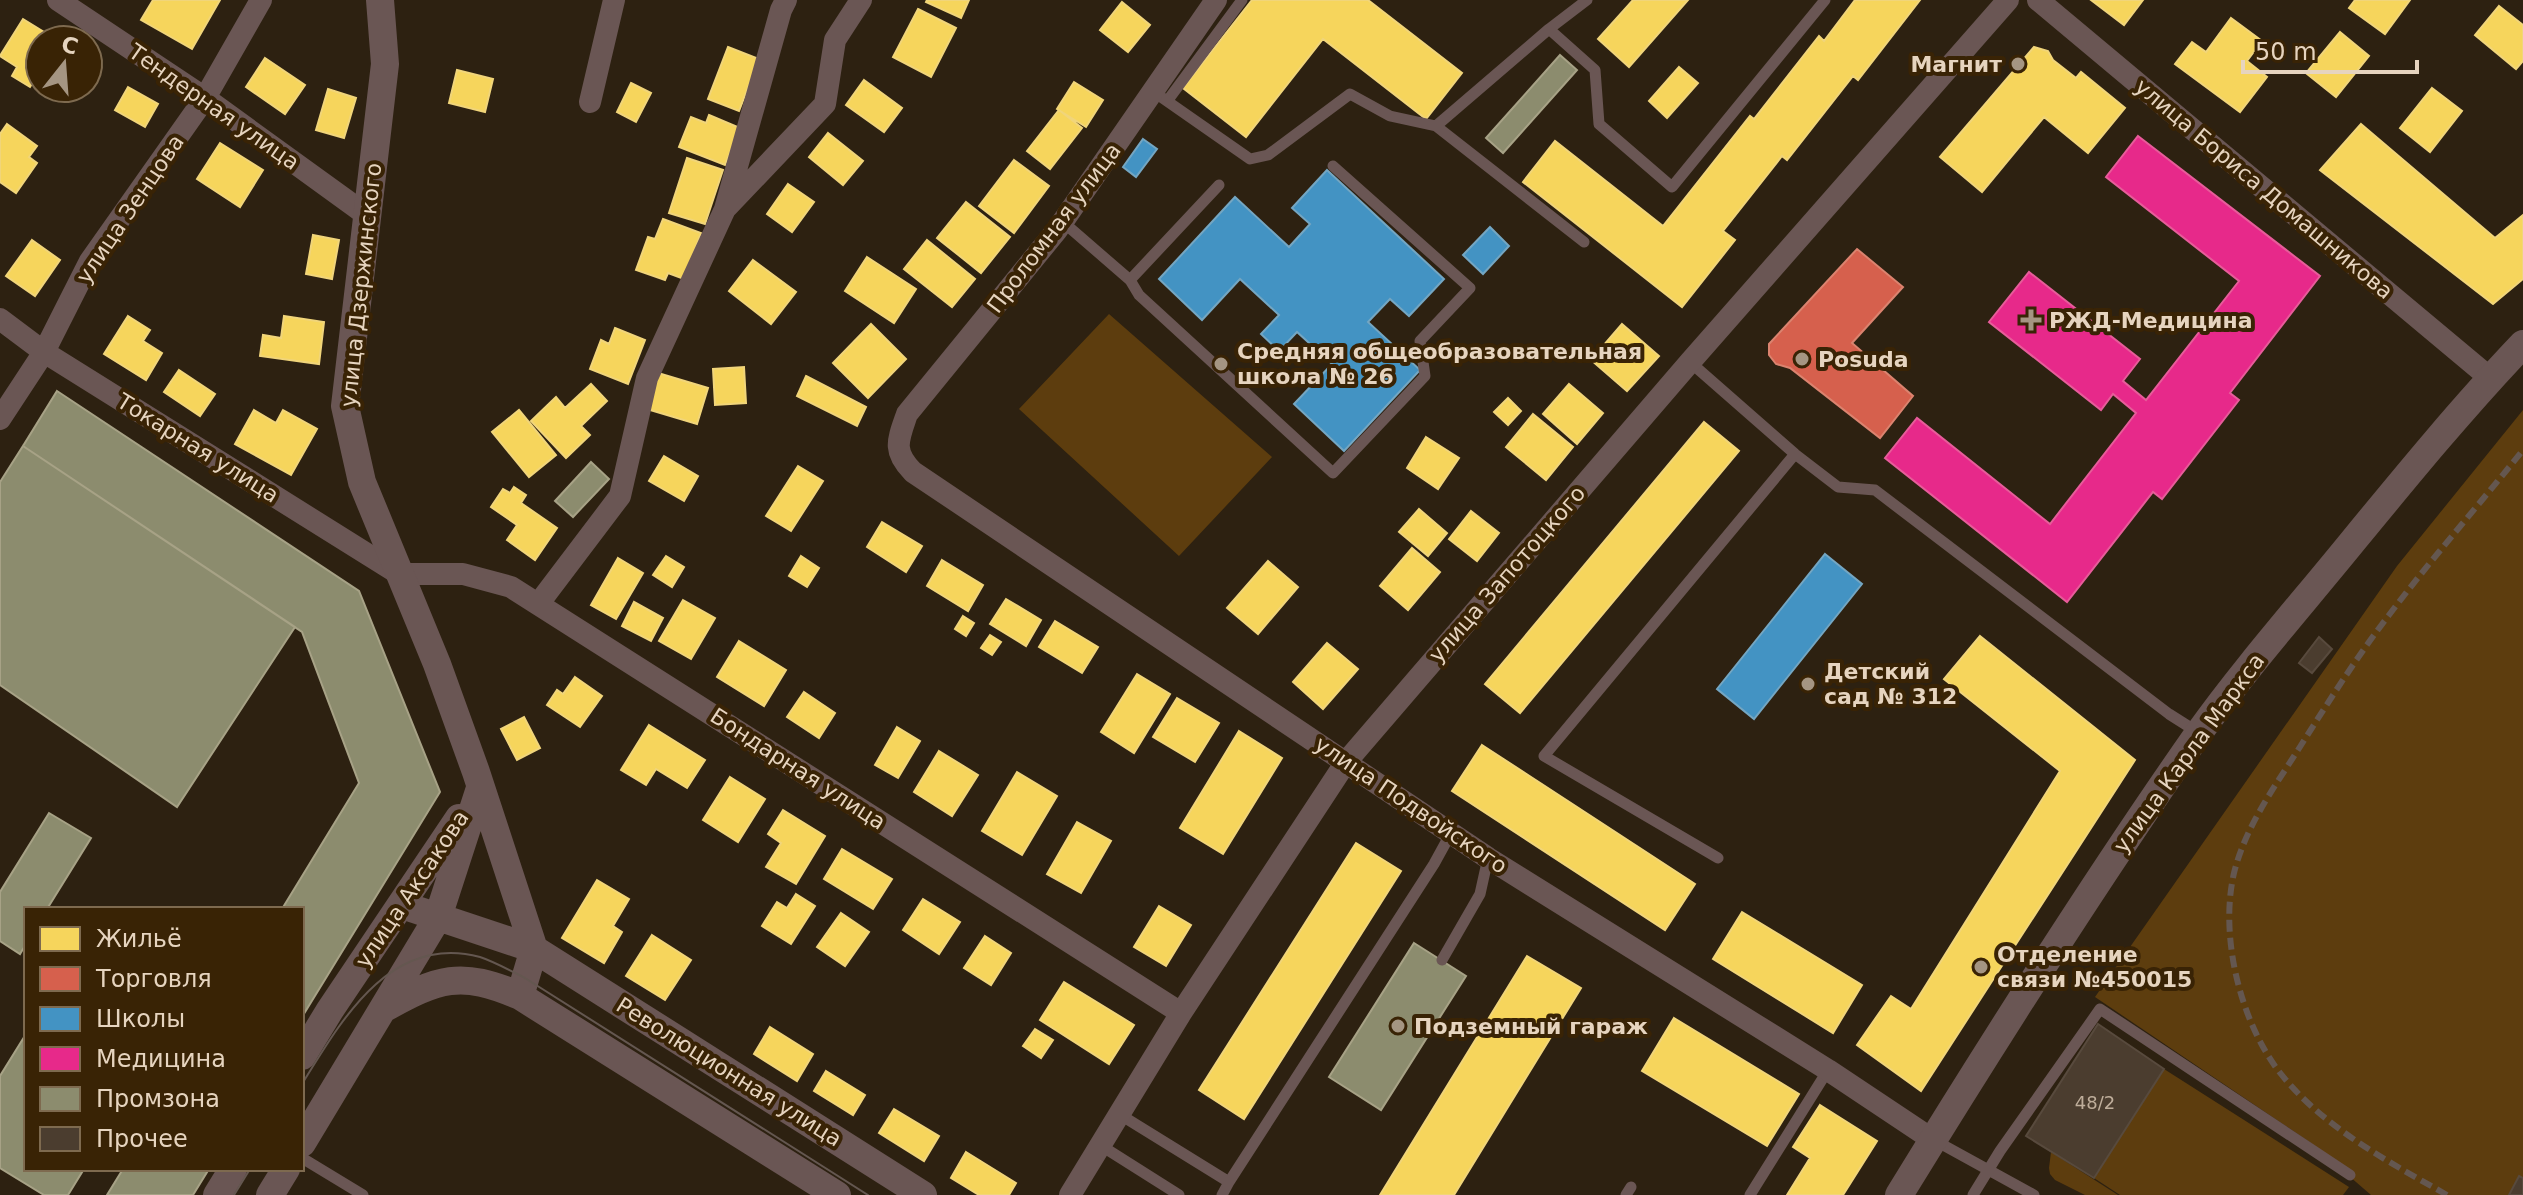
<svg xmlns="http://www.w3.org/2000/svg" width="2523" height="1195" font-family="'DejaVu Sans',sans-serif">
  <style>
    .green { fill: #5d3d0e }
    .homes { fill: #f6d55c; stroke: #f1d57a; stroke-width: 2 }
    .shops { fill: #d6604d; stroke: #db836f; stroke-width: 2 }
    .schools { fill: #4393c3; stroke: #74a6c2; stroke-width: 2 }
    .health { fill: #e7298a; stroke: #e75c9a; stroke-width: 2 }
    .industry { fill: #8c8c6e; stroke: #a7a286; stroke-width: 2 }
    .building { fill: #4b3d2f; stroke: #584a3d; stroke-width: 2 }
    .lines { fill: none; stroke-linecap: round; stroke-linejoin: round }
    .service { stroke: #6a5654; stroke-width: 11 }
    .minor { stroke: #6a5654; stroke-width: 22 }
    .tertiary { stroke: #6a5654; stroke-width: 28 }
    .tram { stroke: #645750; stroke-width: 2 }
    .rail { stroke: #645750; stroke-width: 6; stroke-dasharray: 12 6; stroke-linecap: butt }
    .poi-dot { fill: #a59582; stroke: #392305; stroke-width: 3 }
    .labels { text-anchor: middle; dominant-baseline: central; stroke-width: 8; stroke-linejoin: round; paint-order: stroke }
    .number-label { font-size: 18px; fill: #bfae9b }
    .poi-label { font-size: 22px; font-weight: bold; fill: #e6d4bf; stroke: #392305; text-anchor: start }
    .street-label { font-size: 22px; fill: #e6d4bf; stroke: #392305 }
  </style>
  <rect width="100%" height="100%" fill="#2d2111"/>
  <!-- green -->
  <path class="green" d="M1109,314L1272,457L1179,556L1019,409Z
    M2523,410V1195H2371L2311,1143L2095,997L2397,566Z
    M2164,1069L2349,1187L2343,1195H2120L2094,1178Z
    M2051,1152L2118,1195H2085L2055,1180L2050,1174L2049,1168Z"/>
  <!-- homes -->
  <path class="homes" d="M153,0H220L192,49L141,20Z
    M927,0H969L961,18L926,2Z
    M1252,0H1368L1462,73L1426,119L1323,39L1246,137L1183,88Z
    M1633,0H1688L1629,67L1598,39Z
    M1855,0H1920L1858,80L1853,76L1787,160L1782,156L1723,231L1735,240L1682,307L1523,182L1555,141L1663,226L1750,116L1754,119L1819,36L1824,41Z
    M2091,0H2143L2124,25Z
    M2355,0H2410L2385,34L2349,8Z
    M1122,2L1150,25L1128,52L1100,30Z
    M2499,6L2523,25V61L2516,69L2475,35Z
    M918,9L956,28L931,77L893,57Z
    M2231,18L2262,41L2247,61L2267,77L2240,112L2175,64L2192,42L2206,52Z
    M23,19L57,40H40V71L30,87L12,76L17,67L0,56Z
    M2340,32L2369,56L2336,97L2306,73Z
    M728,47L759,59L739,111L708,99Z
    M2034,47L2048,51L2053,60L2076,78L2081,72L2125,108L2088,153L2044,117L1982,192L1940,157Z
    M265,58L305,85L285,114L246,87Z
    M88,60L100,68L88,87Z
    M1679,67L1698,83L1667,118L1649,101Z
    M457,70L493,79L485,112L449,103Z
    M864,80L902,108L884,132L846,105Z
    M1074,82L1103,100L1086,127L1057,109Z
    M631,83L651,93L636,122L617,112Z
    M128,87L158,104L145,127L115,110Z
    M2432,88L2462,111L2430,152L2400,128Z
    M328,89L356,98L344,138L316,130Z
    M1059,110L1082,128L1050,169L1027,151Z
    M709,115L740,128L725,165L679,147L691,117L706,123Z
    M7,124L37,146L29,157L37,163L16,193L0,182V134Z
    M2361,124L2495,238L2523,215V279L2493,304L2320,170Z
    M828,133L863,161L843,185L809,157Z
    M220,143L263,170L240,207L197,179Z
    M687,158L723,170L705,224L669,213Z
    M1014,160L1049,186L1014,233L979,206Z
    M788,184L814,202L792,232L767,214Z
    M966,202L1010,237L981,273L937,238Z
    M663,219L701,233L684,279L668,273L665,280L636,270L648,237L655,239Z
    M313,235L339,240L332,279L306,274Z
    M32,240L60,260L35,296L6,276Z
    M927,240L975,279L952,307L904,269Z
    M867,257L916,289L894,323L845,291Z
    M753,260L796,292L771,324L729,291Z
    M128,316L150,330L143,341L162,353L146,380L104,354Z
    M284,316L324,322L319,364L260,356L263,335L281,338Z
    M871,324L906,359L868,398L833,363Z
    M1622,324L1659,356L1627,391L1591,360Z
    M615,328L645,340L628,384L590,369L601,340L609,344Z
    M744,367L746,403L715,405L713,369Z
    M179,370L215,394L200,416L164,392Z
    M658,373L708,388L697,424L647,409Z
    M806,376L866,407L857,426L797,396Z
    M591,384L607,401L581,426L590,435L566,458L531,421L556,397L565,408Z
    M1569,384L1603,413L1577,444L1543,414Z
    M1508,398L1521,411L1508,425L1494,412Z
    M254,410L276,423L283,410L317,429L291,475L235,444Z
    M519,410L556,455L529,477L492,432Z
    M1533,414L1573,447L1546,480L1506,447Z
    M1704,422L1739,451L1520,713L1485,684Z
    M1426,437L1459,458L1438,489L1407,468Z
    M664,456L698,476L684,501L649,481Z
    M798,466L823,481L791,531L766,516Z
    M514,487L526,495L521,503L557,528L535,560L507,540L517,525L491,507L503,489L510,493Z
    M1419,509L1447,533L1428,556L1399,532Z
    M1471,511L1499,533L1477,561L1449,539Z
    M882,522L922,546L906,572L867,547Z
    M1412,548L1440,572L1408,610L1380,586Z
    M666,556L684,567L672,587L653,575Z
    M801,556L819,568L807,587L789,576Z
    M618,558L643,573L616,619L591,605Z
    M942,560L983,585L968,611L927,586Z
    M1268,561L1298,587L1258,634L1227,608Z
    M1006,599L1041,620L1026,646L990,624Z
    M683,600L715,618L691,659L659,641Z
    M634,602L663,618L651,641L622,626Z
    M963,616L974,623L966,636L955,629Z
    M1055,621L1098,647L1082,673L1039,647Z
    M990,635L1001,642L992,655L981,648Z
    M1980,636L2135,760L1921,1091L1857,1045L1891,996L1911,1009L2060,771L1944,679Z
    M739,641L786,670L764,706L717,677Z
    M1327,643L1358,669L1323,709L1293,682Z
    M1137,674L1170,694L1134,753L1101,732Z
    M575,677L602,696L580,727L547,705L557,690L563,694Z
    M804,692L835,713L819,738L787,717Z
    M1177,698L1219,723L1195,762L1153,737Z
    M524,717L540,748L517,760L501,729Z
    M649,725L705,760L687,788L656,769L646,785L621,770Z
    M897,727L920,741L898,778L875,765Z
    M1239,731L1282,758L1223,854L1180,828Z
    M1482,745L1695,884L1665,930L1452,791Z
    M939,751L978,775L952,816L914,792Z
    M1017,772L1057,796L1022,855L982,831Z
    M730,777L765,799L738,842L703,820Z
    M783,810L825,836L796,884L766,867L781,843L768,834Z
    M1077,822L1111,841L1081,893L1047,874Z
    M1356,843L1401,871L1244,1119L1199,1090Z
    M842,849L892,879L873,909L824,879Z
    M597,880L629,899L613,926L622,932L604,963L562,938Z
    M796,894L815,906L791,944L762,926L777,902L787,908Z
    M923,899L960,922L939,954L903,930Z
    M1159,906L1191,925L1166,966L1134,947Z
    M1742,912L1862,985L1833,1033L1713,959Z
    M841,913L869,932L845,966L817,947Z
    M652,935L691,960L665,1000L626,976Z
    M985,936L1011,953L991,985L964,968Z
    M1527,956L1581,988L1454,1195H1380Z
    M1064,982L1134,1025L1109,1064L1040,1020Z
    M1674,1018L1799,1094L1767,1146L1642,1071Z
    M770,1027L813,1054L797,1081L754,1054Z
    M1035,1029L1053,1040L1041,1058L1023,1046Z
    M826,1071L865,1095L853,1115L814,1091Z
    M1820,1105L1877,1141L1843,1195H1787L1810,1158L1793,1147Z
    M894,1109L939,1136L924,1161L879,1133Z
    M966,1152L1016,1183L1009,1195H979L951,1178Z"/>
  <!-- shops -->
  <path class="shops" d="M1857,249L1903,287L1852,343L1913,396L1880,438L1790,368L1776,364L1769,355V344Z"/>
  <!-- schools -->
  <path class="schools" d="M1143,139L1157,149L1136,177L1123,167Z
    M1327,170L1444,279L1409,316L1390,299L1368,322L1420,370L1344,451L1294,404L1332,364L1297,332L1279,351L1261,334L1279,315L1240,279L1202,320L1159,279L1235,197L1289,247L1310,224L1292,208Z
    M1490,227L1509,246L1483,274L1463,255Z
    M1825,554L1862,584L1754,719L1717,689Z"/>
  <!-- health -->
  <path class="health" d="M2138,136L2320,276L2230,393L2239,400L2162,499L2153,492L2067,602L1885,458L1917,418L2050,524L2136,413L2113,394L2101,410L1989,322L2029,272L2140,359L2123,381L2146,400L2239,281L2106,177Z"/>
  <!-- industry -->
  <path class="industry" d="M1560,55L1577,70L1503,153L1486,138Z
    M57,391L359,591L440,792L302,1017V909H282L359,783L302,632L23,446Z
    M23,446L295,627L177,807L0,685V482Z
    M591,462L609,479L573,517L555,501Z
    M49,813L91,838L47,909H26V944L20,954L0,941V892Z
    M1414,943L1466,976L1381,1110L1329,1077Z
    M26,1034V1169H84L68,1195H44L0,1168V1076Z
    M123,1169H209L193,1195H107Z"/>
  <!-- building -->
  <path class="building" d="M2319,637L2332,649L2312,673L2299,663Z
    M2098,1024L2164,1069L2094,1178L2026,1136Z
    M2519,1176L2523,1178V1195H2509Z"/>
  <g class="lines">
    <!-- service -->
    <path class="service" d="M1549,29L1595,70L1599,124L1672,187L1825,0
      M1154,92L1250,159L1268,155L1350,94L1390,116L1436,126L1584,242
      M1168,100L1242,0
      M1436,126L1549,29L1587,0
      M1063,222L1130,280L1139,295L1333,473L1425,376L1420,341L1470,288L1333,166
      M1130,280L1219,185
      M1690,362L1795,454L1838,487L1875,490L2169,714L2199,733
      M1718,858L1544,756L1795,454
      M1442,960L1480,894L1488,858
      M1119,1114L1229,1182L1222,1195
      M1934,1140L2034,1195
      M1100,1145L1179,1195
      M302,1158L363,1195
      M1229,1182L1434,864L1451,833
      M1626,1195L1631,1187
      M1750,1195L1828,1070
      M1973,1195L2000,1151L2100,1009L2350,1175"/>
    <!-- minor -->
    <path class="minor" d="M58,0L205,98L368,216
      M1216,0L1057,230L907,414C898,440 892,451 913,472L1488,858L1828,1070L1933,1140
      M2038,0L2490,378
      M590,102L614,0
      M727,207L825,104L835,40L861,0
      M0,319L44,352L399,574H463L511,587L1181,1013
      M0,419L44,352L90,261L205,98L261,0
      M539,603L620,496L647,378L725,209L781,10L786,0
      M1070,1195L1181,1013L1346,762L1690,362L2008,0"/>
    <!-- tertiary -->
    <path class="tertiary" d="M380,0L385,64L345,406L362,482L437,664L476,772L534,949L520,996
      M402,905L534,949L923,1195
      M383,1009C439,978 460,970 520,996L837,1195
      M302,1056L330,1010L459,818
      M302,1143L438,917L480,788
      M217,1195L233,1169
      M270,1195L286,1169
      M1899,1195C1995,1039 2093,884 2198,734C2246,667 2301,605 2353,541C2408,474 2463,407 2523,344"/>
    <!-- tram -->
    <path class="tram" d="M302,1084C341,1021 390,933 480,957C495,962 511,971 525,978L868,1195
      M234,1195L250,1169"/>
    <!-- rail -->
    <path class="rail" d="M2447,1195C2389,1162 2324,1128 2281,1074C2241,1024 2219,937 2234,873C2245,828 2273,789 2298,750C2327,704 2356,658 2389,615C2432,558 2479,505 2523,450"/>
  </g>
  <!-- markers -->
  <g class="poi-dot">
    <circle cx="2018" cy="64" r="8"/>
    <path d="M2027 308h8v8h8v8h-8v8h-8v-8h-8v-8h8z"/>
    <circle cx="1802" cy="359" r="8"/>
    <circle cx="1221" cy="364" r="8"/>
    <circle cx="1808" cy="684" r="8"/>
    <circle cx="1981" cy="967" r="8"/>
    <circle cx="1398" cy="1026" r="8"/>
  </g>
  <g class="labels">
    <!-- number labels -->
    <g class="number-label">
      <text x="2095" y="1102">48/2</text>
    </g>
    <!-- poi labels -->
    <g class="poi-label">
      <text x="2002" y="64" text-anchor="end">Магнит</text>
      <text x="2049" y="320">РЖД-Медицина</text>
      <text x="1237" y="351">Средняя общеобразовательная<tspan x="1237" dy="25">школа № 26</tspan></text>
      <text x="1818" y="359">Posuda</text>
      <text x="1824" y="671">Детский<tspan x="1824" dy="25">сад № 312</tspan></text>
      <text x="1997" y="954">Отделение<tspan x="1997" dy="25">связи №450015</tspan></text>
      <text x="1414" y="1026">Подземный гараж</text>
    </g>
    <!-- street labels -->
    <g class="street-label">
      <text transform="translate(214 107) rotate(35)">Тендерная улица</text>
      <text transform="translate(2264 189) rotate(40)">улица Бориса Домашникова</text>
      <text transform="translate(130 209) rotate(-56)">улица Зенцова</text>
      <text transform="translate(1054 228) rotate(-53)">Проломная улица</text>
      <text transform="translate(361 285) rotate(-84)">улица Дзержинского</text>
      <text transform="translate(198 448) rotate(32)">Токарная улица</text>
      <text transform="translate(1507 574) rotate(-49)">улица Запотоцкого</text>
      <text transform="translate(2189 753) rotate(-54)">улица Карла Маркса</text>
      <text transform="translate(798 769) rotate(33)">Бондарная улица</text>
      <text transform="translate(1411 805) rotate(34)">улица Подвойского</text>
      <text transform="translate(412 889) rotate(-56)">улица Аксакова</text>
      <text transform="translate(729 1072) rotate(32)">Революционная улица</text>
    </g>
  </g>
  <!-- legend -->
  <rect x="24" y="907" width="280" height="264" fill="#392305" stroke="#7e6a4f" stroke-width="2"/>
  <rect x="40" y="927" width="40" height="24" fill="#f6d55c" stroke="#7e6a4f" stroke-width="2"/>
  <text x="96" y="947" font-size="24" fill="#e6d4bf">Жильё</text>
  <rect x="40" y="967" width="40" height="24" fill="#d6604d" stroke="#7e6a4f" stroke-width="2"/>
  <text x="96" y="987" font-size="24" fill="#e6d4bf">Торговля</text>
  <rect x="40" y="1007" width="40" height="24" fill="#4393c3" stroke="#7e6a4f" stroke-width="2"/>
  <text x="96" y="1027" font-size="24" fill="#e6d4bf">Школы</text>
  <rect x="40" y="1047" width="40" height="24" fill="#e7298a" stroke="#7e6a4f" stroke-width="2"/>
  <text x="96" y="1067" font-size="24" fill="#e6d4bf">Медицина</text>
  <rect x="40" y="1087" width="40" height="24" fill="#8c8c6e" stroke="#7e6a4f" stroke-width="2"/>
  <text x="96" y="1107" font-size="24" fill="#e6d4bf">Промзона</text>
  <rect x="40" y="1127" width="40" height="24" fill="#4b3d2f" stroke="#7e6a4f" stroke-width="2"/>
  <text x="96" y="1147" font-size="24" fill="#e6d4bf">Прочее</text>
  <!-- north arrow -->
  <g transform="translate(64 64) rotate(17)"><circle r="38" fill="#392305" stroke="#7e6a4f" stroke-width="2"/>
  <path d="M0-6L14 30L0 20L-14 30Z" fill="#a59582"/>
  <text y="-12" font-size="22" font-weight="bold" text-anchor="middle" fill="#e6d4bf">С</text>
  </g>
  <!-- scale -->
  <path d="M2243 60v12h174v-12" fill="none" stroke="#e6d4bf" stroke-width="4"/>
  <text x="2255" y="60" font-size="24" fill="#e6d4bf" stroke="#392305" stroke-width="6" paint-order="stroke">50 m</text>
</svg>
